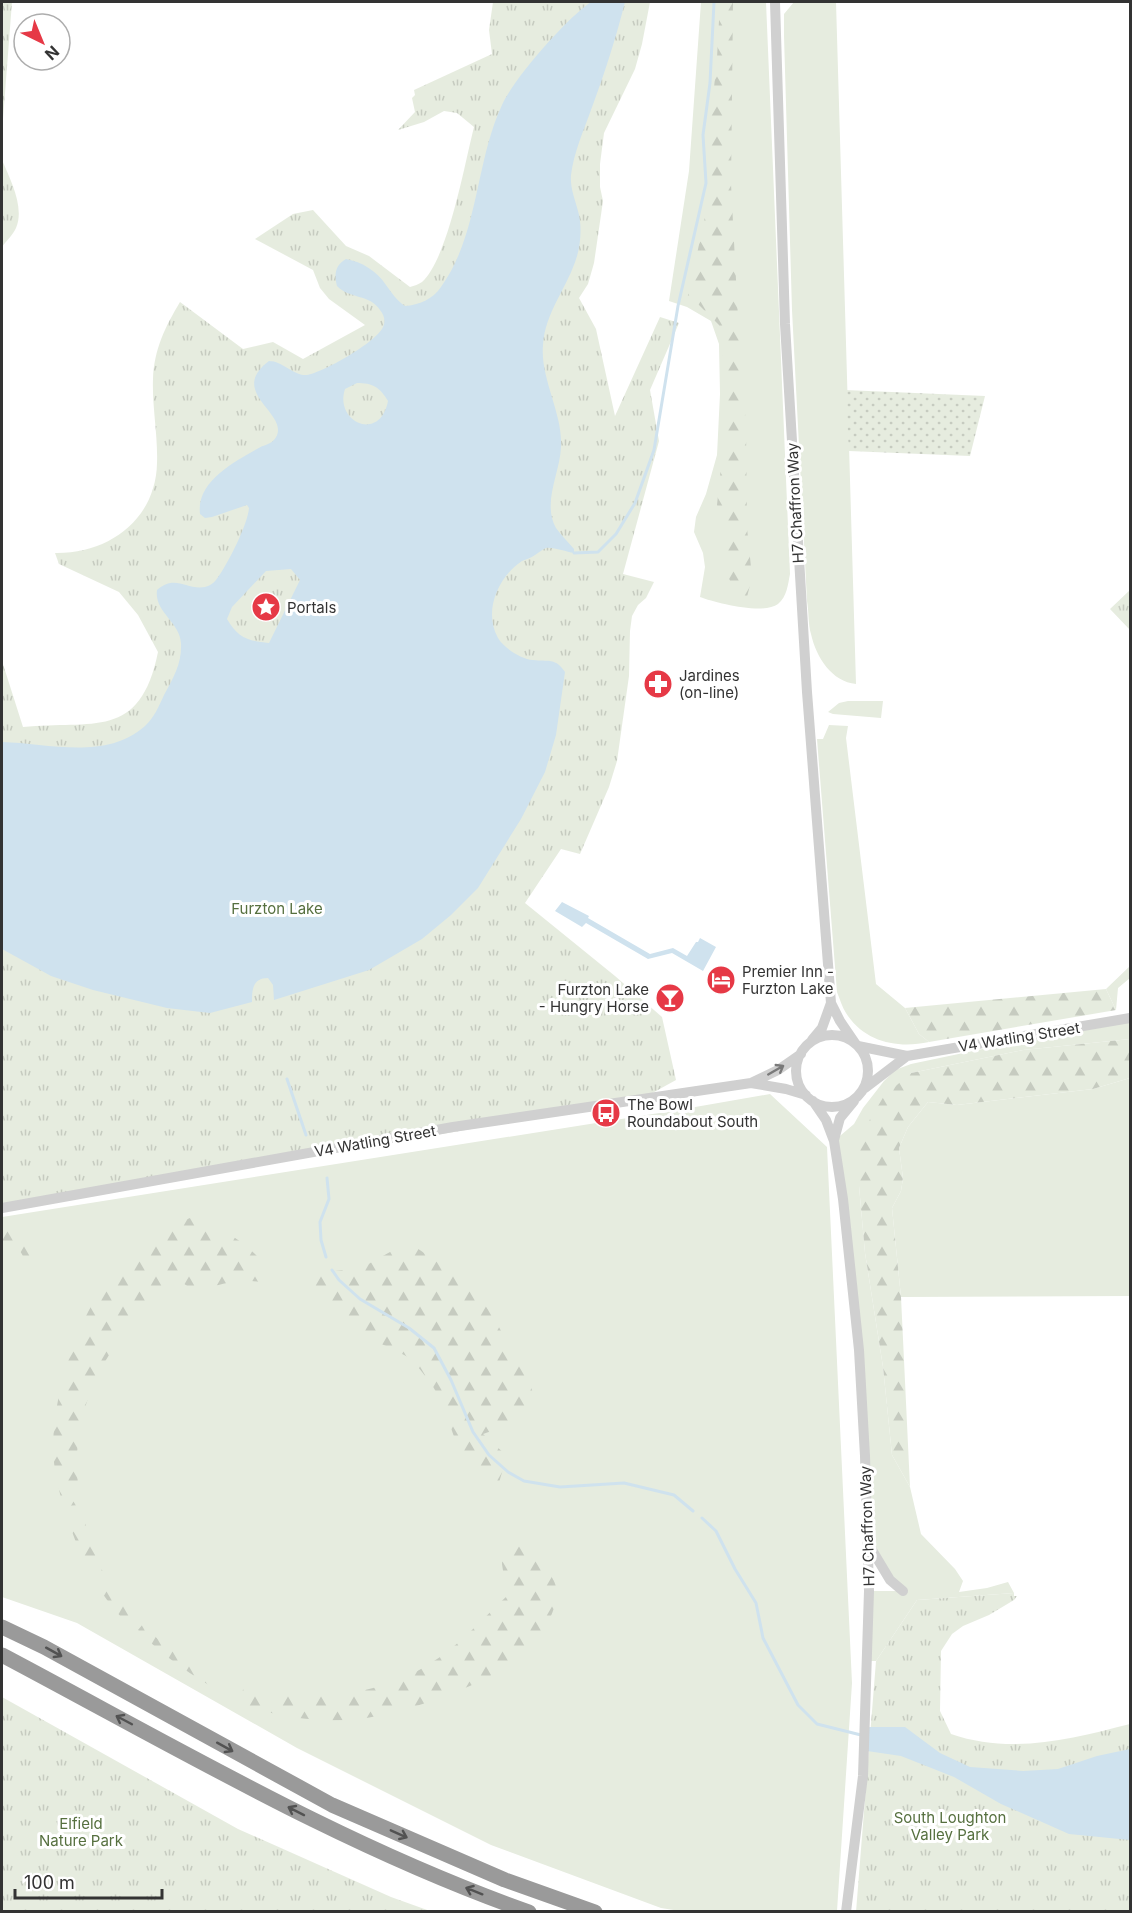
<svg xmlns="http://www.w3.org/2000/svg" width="1132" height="1913" font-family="Inter,sans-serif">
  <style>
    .grass { fill: #e6ecdf }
    .forest { fill: url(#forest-firs) }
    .park { fill: url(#park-tufts) }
    .garden { fill: url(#garden-dots) }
    .water { fill: #cfe2ee; fill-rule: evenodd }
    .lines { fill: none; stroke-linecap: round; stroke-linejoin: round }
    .stream { stroke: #cfe2ee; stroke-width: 3 }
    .minor { stroke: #d0d0d0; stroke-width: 10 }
    .highway { stroke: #9a9a9a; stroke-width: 15 }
    .oneway { stroke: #7a7a7a }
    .oneway2 { stroke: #525252 }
    .labels { text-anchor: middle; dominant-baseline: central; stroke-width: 6; stroke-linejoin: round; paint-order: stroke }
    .street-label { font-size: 15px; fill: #333; stroke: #fff }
    .poi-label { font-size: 15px; fill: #333; stroke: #fff; text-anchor: start }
    .park-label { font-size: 15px; fill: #56703f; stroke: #fff }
  </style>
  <defs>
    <pattern id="forest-firs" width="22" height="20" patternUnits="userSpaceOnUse" patternTransform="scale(1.5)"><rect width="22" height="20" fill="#e6ecdf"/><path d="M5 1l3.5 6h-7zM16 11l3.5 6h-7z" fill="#c6cbc0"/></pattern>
    <pattern id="park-tufts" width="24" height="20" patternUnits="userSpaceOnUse" patternTransform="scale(1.5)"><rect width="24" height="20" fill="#e6ecdf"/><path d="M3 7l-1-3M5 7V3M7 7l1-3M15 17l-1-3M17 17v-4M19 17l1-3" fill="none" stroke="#c6cbc0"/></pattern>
    <pattern id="garden-dots" width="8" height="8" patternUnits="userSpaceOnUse" patternTransform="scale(1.5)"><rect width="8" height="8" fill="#e6ecdf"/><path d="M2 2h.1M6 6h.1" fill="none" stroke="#c6cbc0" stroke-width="1.8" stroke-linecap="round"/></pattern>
  </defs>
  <rect width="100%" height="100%" fill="#fff"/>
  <!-- grass -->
  <path class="grass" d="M701,2H766L790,574C788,584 787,597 778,604C764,615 716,603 700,597L705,567L703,553L694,532L696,517L706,494L717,455L720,394L719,344L711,321L687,307L669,301L689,171Z
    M794,2H836L856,684C832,682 816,657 811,634C808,624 809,612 807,601L792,310L784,36V14Z
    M1130,590V630L1110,609Z
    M848,701H883L881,718L833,714L828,712L839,703Z
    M829,725L848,726L846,738L876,984L905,1008L919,1034L929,1042C898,1049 864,1042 846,1013C842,1007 840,999 837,992L817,739H823Z
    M1130,966V978L1118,988L1116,1010L1106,989Z
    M1130,1018V1039L1023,1050L911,1073L859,1186L865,1253L883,1367L892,1455L910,1487L921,1534L955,1569L963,1581L959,1592L987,1588L1008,1582L1014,1593L917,1600L876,1661H867L869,1591H902L867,1542L865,1456L834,1141L854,1124L863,1108L884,1081L895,1070L911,1064Z
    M1130,1078V1296L901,1297L892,1208L901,1191L903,1178L899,1148L908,1127L928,1102L957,1105L1093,1089Z
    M770,1094L827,1147L852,1683L837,1911L686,1912L661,1908L491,1845L297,1748L77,1623L2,1597V1217L678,1110Z"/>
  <!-- forest -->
  <path class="forest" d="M720,2H733L731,184L738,318L746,426L747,528L752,577L747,597L736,594L727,574L723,524L717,505L725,429L724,367L719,325L695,301L687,300L708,203L712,166L709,137L717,58Z
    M1106,989L1116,1010L929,1042L919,1034L905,1008Z
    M1130,1039V1078L1093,1089L957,1105L928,1102L908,1127L899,1148L903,1178L901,1191L892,1208L901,1297L910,1487L892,1455L883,1367L865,1253L859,1186L860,1136L884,1096L911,1073L1023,1050Z
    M190,1218C212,1220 257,1248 266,1269L260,1282C249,1280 237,1281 227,1283C210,1286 196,1295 182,1282C107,1331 63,1414 81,1505L63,1506C59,1489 54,1470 53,1452C53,1380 87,1281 149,1239C162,1230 176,1224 190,1218Z
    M10,1222C25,1230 42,1254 26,1268C22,1249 21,1249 2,1245V1223Z
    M408,1242L436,1261L471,1290L490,1311L505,1338L523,1364L535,1399C520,1428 511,1424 483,1434L507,1456L497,1489C445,1461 459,1416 425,1376C420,1369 413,1360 406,1356C385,1344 337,1327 323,1308C316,1299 312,1285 307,1275L363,1267Z
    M85,1522C93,1557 108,1587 132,1614L125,1621C98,1593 83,1563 70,1526Z
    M512,1546C516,1546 522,1546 526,1548C534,1551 543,1563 548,1570C550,1575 555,1581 556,1587C561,1619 525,1655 500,1670C468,1691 397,1715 359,1719C317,1723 278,1717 238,1703L244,1687C301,1706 380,1696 431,1663C460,1645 482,1619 507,1596L502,1564L503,1548Z
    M143,1624C167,1651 195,1668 228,1682L224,1694C193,1676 162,1656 138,1630Z"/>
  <!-- park -->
  <path class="park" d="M2,2H12L2,132Z
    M493,2H650L642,44L635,69L604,133L600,164V187L603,201L594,263L588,284L579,298L596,329L615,416L660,317L679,323L650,390L659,441L623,574L654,582L646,598L638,605L632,616L630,631L629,676L617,761L609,787L580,854L561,849L525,903L615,976L662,1017L676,1080L638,1101L2,1208V661L23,727C93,720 140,741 158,652L138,615L119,592L59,564L55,553C109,554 156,519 157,463C158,435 152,407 153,379C154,350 165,327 180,302L243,349L273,342L303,359L365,325L329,299L320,288L313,270L255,239L293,214L313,210L346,246L369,256L410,287C414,286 419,284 422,282C448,259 465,162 474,127L457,113L444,111L424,122L398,130L415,112L412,98L415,95L414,90L492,54L489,30Z
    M2,160C10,179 25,207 16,228C13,235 6,241 2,247Z
    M1130,594V626L1115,609Z
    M1014,1593V1596H1017L1014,1600L989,1615L963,1626L952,1634L941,1651L940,1711L951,1734C1012,1755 1071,1739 1130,1724V1911L856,1912L876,1661L917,1600Z
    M2,1697L238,1829L391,1897L430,1911H2Z"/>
  <!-- garden -->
  <path class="garden" d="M845,390L985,396L970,456L849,451Z"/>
  <!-- water -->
  <path class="water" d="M591,2H625C616,38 604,75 591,110C583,132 574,152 571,175C570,188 575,199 578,211C582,224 581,243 577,256C568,287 545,312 543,345C540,379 563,413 561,447C560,473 542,503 556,528C561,535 568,542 574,549V553C566,552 554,547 546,548C543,549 538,553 535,555C531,558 526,559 522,561C498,577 483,611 498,638C504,648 521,659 533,660C548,662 555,657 565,672L556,735L545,772L521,819L478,888L451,915L422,939L369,970L274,1000L273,985L268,978C253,978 252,989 252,1002L210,1013L167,1008L93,990L51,976L2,949V742C47,743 106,761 145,726C154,718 159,706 164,695C174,677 182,663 181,643C180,622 154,612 157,590C176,574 185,590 205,587C209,586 214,583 216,580C227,566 248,524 249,508L247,505L212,517L205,518L200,514C196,482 234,462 257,449C263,445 269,445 274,440C295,415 225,394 269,361C283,361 293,376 307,375C322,373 377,342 383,327C386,321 384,315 380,310C370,294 349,299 337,286C334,275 335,265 346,259C362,262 377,271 386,285C392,293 396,300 405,306C419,305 433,299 441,287C479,234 475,163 502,105C514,78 567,18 591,2ZM357,383C372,383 380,387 388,401C380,443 334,422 345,389ZM291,569L300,580L269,643C248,641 238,638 227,619L232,607L266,571Z
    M562,902L589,916L588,918L650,954L673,948L687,956L696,942H698L700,938L716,947L703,971L672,953L648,959L586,923L582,927L555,911Z
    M867,1727H905L940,1753L970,1767L1023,1771L1058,1769L1097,1756L1130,1749V1840L1069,1834L1001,1804L954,1777L901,1756L867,1751Z"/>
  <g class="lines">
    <!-- stream -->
    <path class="stream" d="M574,553L598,552L616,534L635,503L654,450L678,306L706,183L703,135L710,83L714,2
      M287,1079L306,1135
      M326,1257L321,1240L320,1222L329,1199L327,1178
      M332,1270L339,1280L360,1299L409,1328L434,1348L451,1380L473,1432L489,1455L508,1472L524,1481L560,1487L624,1483L674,1495L693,1511
      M702,1518L716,1531L735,1569L756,1603L763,1638L798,1705L817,1724L861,1735"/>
    <!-- minor -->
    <path class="minor" d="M775,2L785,324L807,692L831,1003L840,1021L855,1043
      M796 1071a36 36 0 1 1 72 0a36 36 0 1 1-72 0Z
      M812,1040L822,1028L831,1003
      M858,1046L907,1056L1130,1018
      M751,1083L786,1089L806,1095
      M865,1088L907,1056
      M813,1101L826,1120L834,1141L843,1199L859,1350L865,1456L869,1591L863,1776L846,1912
      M834,1140L840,1118L854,1101
      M2,1208L453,1127L751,1083L778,1070L801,1054
      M869,1545L890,1580L903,1591"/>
    <!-- highway -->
    <path class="highway" d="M2,1627L44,1647L332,1805L505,1880L595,1912
      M2,1655C174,1746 344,1847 529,1912"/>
  </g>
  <!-- one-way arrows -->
  <defs><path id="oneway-shaft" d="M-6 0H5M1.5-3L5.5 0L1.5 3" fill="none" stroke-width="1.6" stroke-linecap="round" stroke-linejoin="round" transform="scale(1.5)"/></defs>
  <use class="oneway" href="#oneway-shaft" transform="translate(776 1070) rotate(-30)"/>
  <g class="oneway2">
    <use href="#oneway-shaft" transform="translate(54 1652) rotate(29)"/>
    <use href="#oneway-shaft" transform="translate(124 1720) rotate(-152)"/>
    <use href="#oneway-shaft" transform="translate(225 1747) rotate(29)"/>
    <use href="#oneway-shaft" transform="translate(296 1811) rotate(-153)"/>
    <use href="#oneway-shaft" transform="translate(399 1834) rotate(24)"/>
    <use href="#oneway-shaft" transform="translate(474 1891) rotate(-158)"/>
  </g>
  <!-- icons -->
  <defs>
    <g id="sight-disc" transform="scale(1.5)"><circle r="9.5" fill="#e63946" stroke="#fff"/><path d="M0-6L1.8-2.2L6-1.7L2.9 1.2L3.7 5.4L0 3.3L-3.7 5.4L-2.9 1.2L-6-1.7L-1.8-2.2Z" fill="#fff"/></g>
    <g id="pharmacy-disc" transform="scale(1.5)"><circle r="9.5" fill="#e63946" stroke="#fff"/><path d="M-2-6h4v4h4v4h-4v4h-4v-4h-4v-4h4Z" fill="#fff"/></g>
    <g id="hotel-disc" transform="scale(1.5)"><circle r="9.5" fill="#e63946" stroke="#fff"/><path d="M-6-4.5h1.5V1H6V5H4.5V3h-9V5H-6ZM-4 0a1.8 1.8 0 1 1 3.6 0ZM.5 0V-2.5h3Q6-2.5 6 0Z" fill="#fff"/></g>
    <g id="bar-disc" transform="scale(1.5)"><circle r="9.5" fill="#e63946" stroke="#fff"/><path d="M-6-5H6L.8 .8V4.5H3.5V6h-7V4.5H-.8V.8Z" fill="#fff"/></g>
    <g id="bus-disc" transform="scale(1.5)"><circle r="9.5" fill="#e63946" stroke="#fff"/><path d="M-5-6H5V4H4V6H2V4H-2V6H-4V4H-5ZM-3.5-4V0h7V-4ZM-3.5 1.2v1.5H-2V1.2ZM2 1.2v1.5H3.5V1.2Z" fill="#fff"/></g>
  </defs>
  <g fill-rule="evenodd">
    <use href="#sight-disc" x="266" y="607"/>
    <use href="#pharmacy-disc" x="658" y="684"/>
    <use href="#hotel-disc" x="721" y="980"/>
    <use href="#bar-disc" x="670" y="998"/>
    <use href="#bus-disc" x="606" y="1113"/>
  </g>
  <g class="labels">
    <!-- street labels -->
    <g class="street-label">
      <text transform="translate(795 503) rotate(-93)">H7 Chaffron Way</text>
      <text transform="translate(1019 1037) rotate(-9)">V4 Watling Street</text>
      <text transform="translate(375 1141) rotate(-10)">V4 Watling Street</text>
      <text transform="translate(867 1526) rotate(-92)">H7 Chaffron Way</text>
    </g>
    <!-- poi labels -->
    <g class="poi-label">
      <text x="287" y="607">Portals</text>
      <text x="679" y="675">Jardines<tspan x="679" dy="17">(on-line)</tspan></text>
      <text x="742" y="971">Premier Inn -<tspan x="742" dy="17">Furzton Lake</tspan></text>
      <text x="649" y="989" text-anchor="end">Furzton Lake<tspan x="649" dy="17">- Hungry Horse</tspan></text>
      <text x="627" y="1104">The Bowl<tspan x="627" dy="17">Roundabout South</tspan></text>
    </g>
    <!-- park labels -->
    <g class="park-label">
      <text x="277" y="908">Furzton Lake</text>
      <text x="950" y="1817">South Loughton<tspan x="950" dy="17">Valley Park</tspan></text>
      <text x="81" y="1823">Elfield<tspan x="81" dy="17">Nature Park</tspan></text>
    </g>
  </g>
  <!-- border -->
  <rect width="1132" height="1913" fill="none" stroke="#333333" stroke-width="6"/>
  <!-- north arrow -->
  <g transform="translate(42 42) rotate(137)"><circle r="28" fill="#ffffff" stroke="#adadad" stroke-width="1.5"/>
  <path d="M0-4.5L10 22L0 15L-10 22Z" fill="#e63946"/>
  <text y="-9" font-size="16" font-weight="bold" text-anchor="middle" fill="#333333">N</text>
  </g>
  <!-- scale -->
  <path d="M15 1889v9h147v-9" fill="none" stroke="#333333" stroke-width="3"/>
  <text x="24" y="1889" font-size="18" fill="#333333" stroke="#ffffff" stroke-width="4.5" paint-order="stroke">100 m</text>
</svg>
